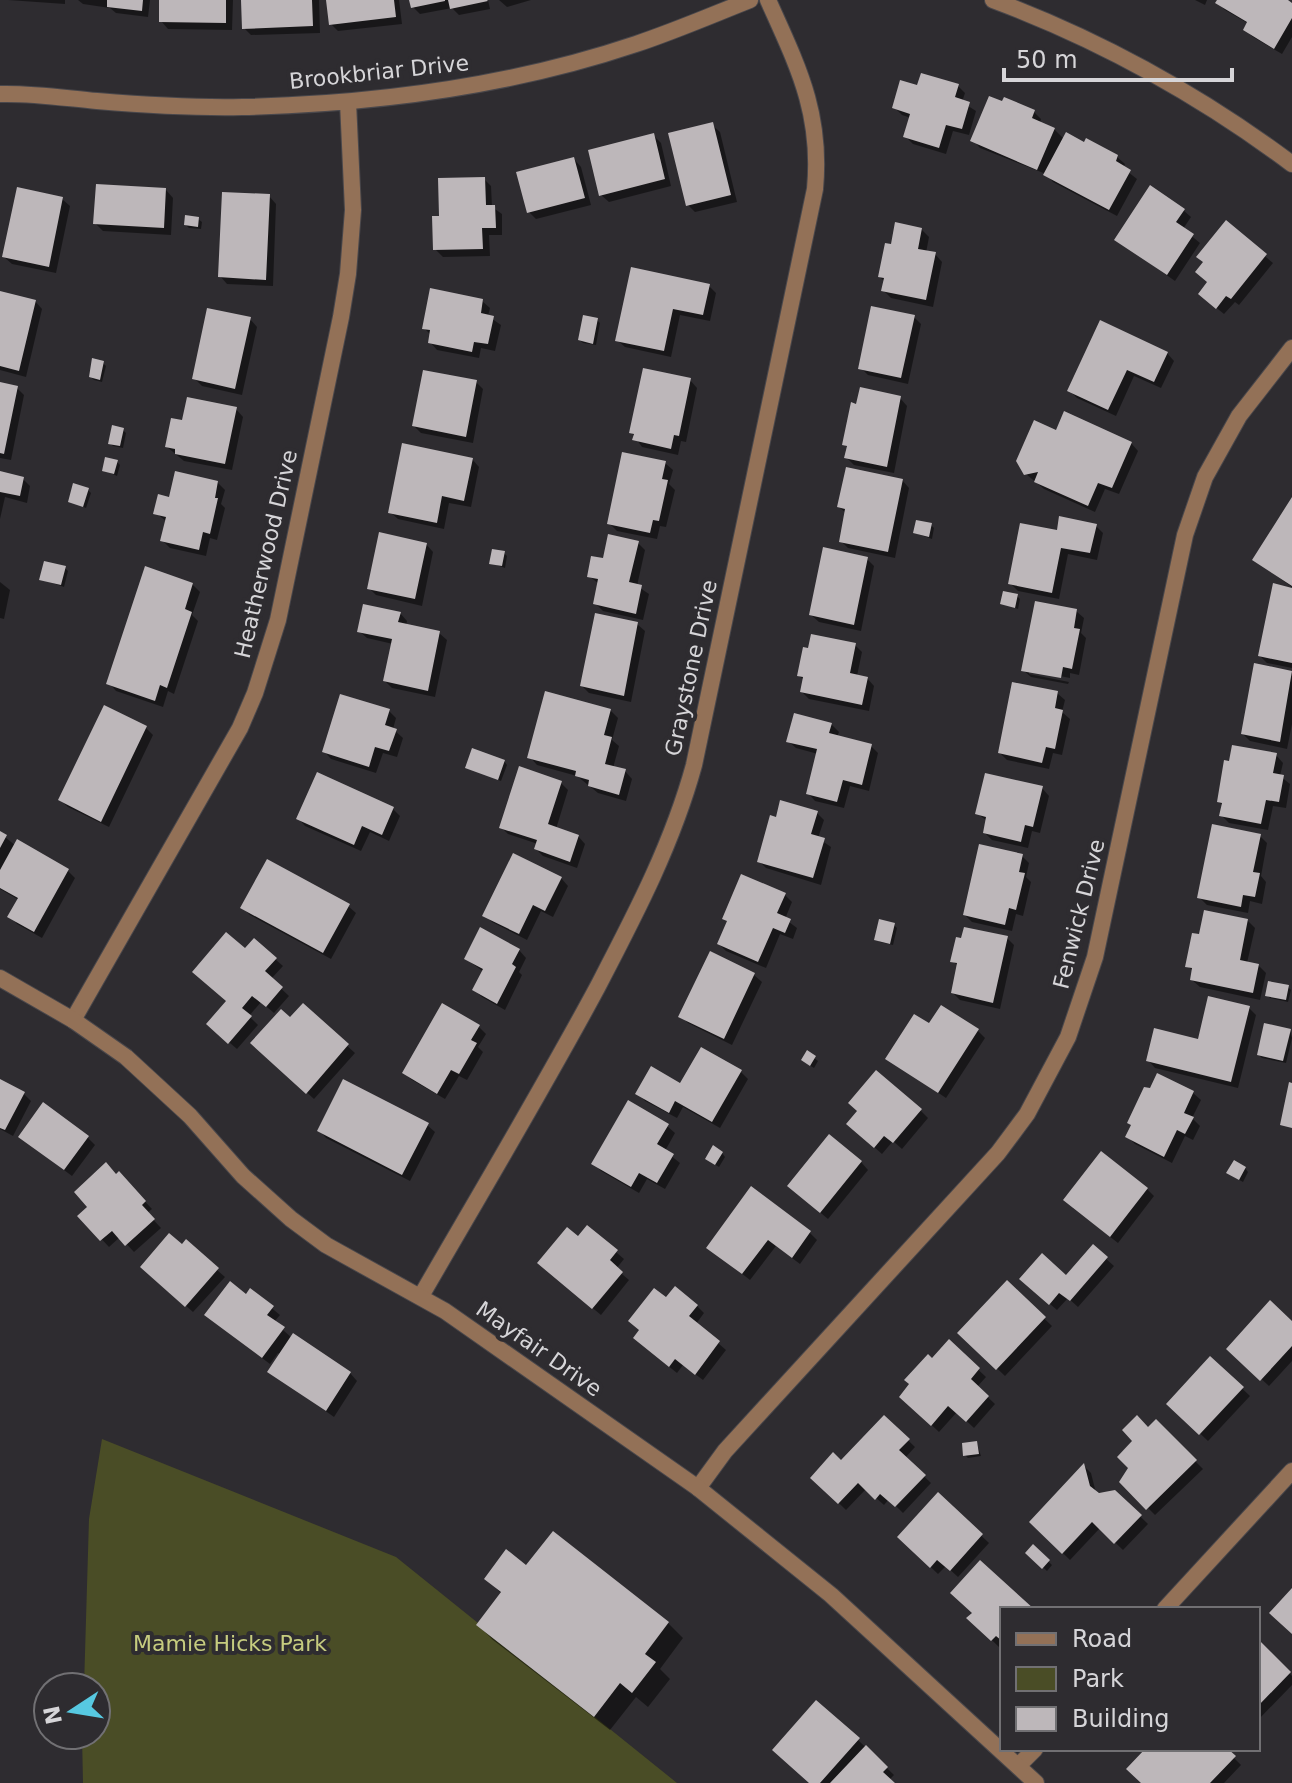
<svg xmlns="http://www.w3.org/2000/svg" width="1292" height="1783" font-family="'DejaVu Sans',sans-serif">
  <style>
    .green { fill: #4a4d26 }
    .shadow { fill: #0007 }
    .building { fill: #bdb7ba }
    .lines { fill: none; stroke-linecap: round; stroke-linejoin: round }
    .minor-casing { stroke: #49474b; stroke-width: 18 }
    .tertiary-casing { stroke: #49474b; stroke-width: 18 }
    .minor { stroke: #937157; stroke-width: 16 }
    .tertiary { stroke: #937157; stroke-width: 16 }
    .labels { text-anchor: middle; dominant-baseline: central; stroke-width: 8; stroke-linejoin: round; paint-order: stroke }
    .street-label { font-size: 22px; fill: #d6d5d8; stroke: #2e2c30 }
    .park-label { font-size: 22px; fill: #c6cc7f; stroke: #2e2c30 }
  </style>
  <rect width="100%" height="100%" fill="#2e2c30"/>
  <!-- green -->
  <path class="green" d="M102,1439L396,1557L677,1783H83L82,1735H96V1687H84L89,1519Z"/>
  <!-- shadow -->
  <path class="shadow" d="M8,0H65V4Z
    M78,0H150L148,17L116,13L110,8L83,4Z
    M161,0H233L232,30L168,29L161,21Z
    M243,0H319L320,33L251,35L244,28Z
    M328,0H399L402,24L338,31L331,24Z
    M411,0H488L490,9L459,15L452,8L420,14L413,7Z
    M499,0H531L507,7Z
    M1195,0H1207L1205,5Z
    M1220,0H1284L1292,5V37L1282,54L1253,37L1245,30L1249,24L1225,10L1218,3Z
    M958,86L965,93L962,102L976,111L969,135L953,131L946,154L913,144L906,137L911,118L902,115L894,107L918,88Z
    M1034,112L1041,119L1040,123L1054,129L1064,139L1117,157L1125,164L1123,168L1137,179L1117,216L1053,182L1046,174L980,148L973,140Z
    M712,125L720,132L737,202L695,212L688,205Z
    M653,135L661,143L671,186L609,202L601,195Z
    M574,159L581,167L591,205L536,219L529,212Z
    M484,179L491,186L492,207L502,214V235H489L490,256L443,257L435,249L441,218Z
    M166,190L173,198L171,235L103,231L96,224Z
    M269,196L276,204L273,286L227,284L220,276Z
    M62,199L70,206L56,273L12,264L4,257Z
    M1183,210L1191,217L1183,229L1200,243L1175,281L1117,240Z
    M198,219L202,222L201,229L189,228L186,225Z
    M1226,223L1273,263L1239,305L1235,302L1224,314L1208,301L1210,283Z
    M921,229L929,237L926,253L935,254L942,262L933,307L891,298L883,290L885,282L880,277L892,247Z
    M709,286L716,293L710,321L680,315L671,357L625,347L617,340Z
    M0,293L35,301L42,309L26,377L0,370Z
    M482,301L490,308L488,316L501,325L495,351L481,348L479,358L437,350L430,342L431,335L424,328Z
    M914,317L921,324L908,384L868,375L861,368Z
    M250,319L257,327L242,395L202,386L194,378Z
    M597,320L600,323L596,345L583,343L580,340Z
    M1167,353L1174,361L1161,388L1134,376L1116,416L1077,398L1070,391Z
    M103,363L106,366L102,382L94,380L91,377Z
    M690,380L697,388L686,442L681,441L678,455L642,447L632,433Z
    M476,382L483,389L473,443L421,433L414,426Z
    M0,384L17,388L24,395L11,460L0,458Z
    M900,398L907,406L894,473L854,465L847,458L848,448L844,444Z
    M236,409L243,417L232,470L184,461L167,447L184,423Z
    M123,430L126,433L123,448L113,446L110,443Z
    M1057,433L1131,443L1138,451L1119,494L1105,489L1095,512L1044,489L1026,474Z
    M472,459L479,467L471,507L449,503L444,529L398,519L390,512Z
    M117,462L120,465L117,476L104,470Z
    M665,463L673,470L669,484L675,490L666,527L660,526L657,539L617,531L609,523Z
    M0,473L23,479L30,486L27,503L5,497L0,519Z
    M902,480L909,488L895,558L848,548L841,541L847,514L839,507Z
    M217,482L225,490L221,504L225,508L217,540L210,538L206,556L170,548L163,541L167,522L156,513L170,499Z
    M88,490L91,493L86,508L70,501Z
    M1292,501V587L1254,560Z
    M931,525L934,528L932,539L915,533Z
    M1096,526L1103,533L1097,560L1068,554L1059,599L1018,591L1010,583L1058,532Z
    M638,543L645,550L637,586L649,594L643,620L603,611L595,603L599,584L589,576L604,561Z
    M426,544L433,552L422,606L376,595L369,588Z
    M504,553L507,556L505,568L491,563Z
    M867,559L874,566L861,631L819,622L811,615Z
    M65,568L68,571L64,587L41,579Z
    M0,582L10,590L4,619L0,618Z
    M192,584L200,592L192,615L198,621L174,694L168,691L163,707L116,691L109,683Z
    M1292,590V668L1267,663L1260,656Z
    M1017,596L1020,599L1018,609L1003,603Z
    M1076,611L1084,618L1081,633L1086,638L1079,675L1070,673V678L1029,670V674L1069,682L1068,684L1031,677L1023,670Z
    M400,613L407,621L406,626L439,633L447,640L435,697L392,688L385,681L393,644L367,638L359,631Z
    M637,624L645,631L631,702L589,693L582,686Z
    M855,645L862,652L857,676L867,678L874,686L869,711L809,699L802,692L804,680L799,676Z
    M1256,665L1292,673V724L1287,749L1250,741L1243,734Z
    M1057,693L1065,700L1062,712L1070,719L1062,755L1053,753L1049,769L1007,760L1000,753Z
    M610,710L618,718L612,740L619,746L613,768L625,771L632,779L626,801L598,793L577,776L537,765L530,757Z
    M389,711L396,718L393,729L403,738L397,757L383,753L376,773L331,759L324,751Z
    M831,724L839,732L837,737L871,746L878,753L869,791L850,786L844,808L815,801L808,793L818,754L796,748L788,741Z
    M146,728L153,735L109,827L68,807L60,800Z
    M1276,755L1283,763L1280,776L1290,784L1286,808L1273,806L1268,830L1229,823L1221,815L1223,806L1219,802Z
    M504,761L507,765L501,781L468,767Z
    M561,783L568,790L556,829L578,836L585,844L577,868L543,856L536,849L538,844L508,834L501,827Z
    M1042,788L1049,796L1040,833L1032,831L1028,848L992,840L985,833L987,821L978,814Z
    M393,809L400,816L389,841L370,832L361,851L305,826L298,818Z
    M817,813L824,820L818,838L831,847L821,885L766,868L759,861Z
    M0,833L16,846L18,842L68,871L75,878L42,938L17,924L10,916L19,900L0,889Z
    M1260,836L1267,843L1261,876L1266,882L1262,904L1250,901L1248,913L1207,905L1200,898Z
    M1022,856L1029,863L1026,877L1031,882L1023,916L1016,914L1012,931L972,922L965,915Z
    M561,878L568,886L553,917L541,911L527,940L492,922L485,915Z
    M785,895L792,902L785,919L797,928L793,939L780,934L766,968L726,951L719,944Z
    M348,906L356,913L331,959L250,915L243,908Z
    M1247,920L1255,928L1247,963L1258,965L1266,973L1260,1000L1200,987L1192,980L1194,972L1188,966L1201,937Z
    M894,925L897,928L893,945L880,942L877,939Z
    M1007,938L1014,945L1000,1009L960,1000L953,993L959,967L953,961Z
    M519,950L526,958L519,972L522,975L505,1010L482,997L474,990L484,972L466,959Z
    M245,951L275,959L283,966L271,979L289,996L274,1013L261,1002L249,1016L258,1025L237,1049L216,1031Z
    M754,975L762,982L732,1045L688,1023L681,1016Z
    M1288,987L1291,990L1288,1002L1270,998L1267,995Z
    M303,1006L355,1053L314,1099L260,1050Z
    M1249,1008L1256,1015L1238,1088L1155,1068L1148,1060L1200,1041Z
    M478,1026L486,1034L478,1047L483,1052L467,1080L459,1076L445,1099L412,1080L404,1073Z
    M930,1026L977,1030L985,1038L946,1098L888,1059Z
    M1290,1031L1292,1038L1286,1063L1262,1058L1259,1055Z
    M808,1053L818,1061L814,1068L806,1063Z
    M741,1072L748,1079L720,1128L683,1107L677,1118L645,1101L638,1093Z
    M1158,1076L1193,1093L1201,1100L1192,1118L1200,1126L1193,1140L1185,1136L1172,1163L1135,1144L1128,1137Z
    M0,1081L24,1094L31,1101L13,1136L0,1129Z
    M920,1110L928,1118L902,1149L893,1141L882,1154L856,1131Z
    M427,1125L435,1132L410,1181L326,1138L319,1130Z
    M667,1126L675,1133L665,1151L680,1163L665,1189L647,1179L639,1193L601,1171L594,1164Z
    M20,1137H87L95,1145L72,1176Z
    M722,1153L725,1157L719,1167L711,1162Z
    M861,1162L868,1170L828,1219L797,1193Z
    M1245,1168L1248,1172L1243,1182L1232,1176Z
    M119,1174L152,1209L147,1213L161,1228L134,1252L120,1237L109,1247L80,1216Z
    M1147,1189L1154,1196L1118,1243L1073,1208Z
    M588,1228L624,1259L616,1269L629,1280L601,1315L547,1270Z
    M810,1233L817,1240L800,1264L776,1246L750,1280L708,1247Z
    M1093,1247L1114,1266L1078,1307L1068,1298L1057,1310L1029,1286L1066,1278Z
    M217,1270L225,1277L193,1312L150,1274Z
    M1007,1283L1052,1326L1005,1376L960,1333Z
    M251,1291L280,1315L274,1322L292,1338L350,1373L357,1381L334,1417L270,1372L281,1355L278,1353L270,1364L214,1322Z
    M666,1300L697,1306L704,1313L696,1324L726,1350L703,1380L683,1365L677,1373L642,1345L641,1331Z
    M1292,1323V1361L1269,1386L1229,1349Z
    M949,1342L986,1377L977,1387L995,1404L974,1428L957,1412L939,1432L901,1396Z
    M1210,1358L1250,1396L1208,1441L1169,1404Z
    M884,1417L915,1447L905,1458L931,1483L903,1513L889,1499L884,1505L866,1489L846,1510L813,1478L841,1463Z
    M1156,1422L1203,1469L1155,1515L1122,1482L1149,1430Z
    M977,1444L981,1456L968,1458L965,1455Z
    M1084,1466L1091,1473L1096,1493L1115,1492L1148,1524L1123,1550L1100,1528L1070,1560L1031,1522Z
    M938,1495L989,1543L958,1577L946,1566L938,1574L899,1537Z
    M1033,1547L1052,1565L1047,1571L1028,1553Z
    M527,1568L668,1623L683,1638L660,1669L670,1679L648,1707L636,1697L610,1730L493,1640L478,1625L502,1594L486,1579Z
    M953,1593L1031,1609H1002V1644L999,1647L969,1618L974,1613Z
    M1258,1642L1292,1676V1685L1258,1720Z
    M858,1740L894,1775L889,1780L892,1783H811Z
    M1148,1749H1225L1241,1765L1224,1783H1143Z"/>
  <!-- building -->
  <path class="building" d="M107,0H143L142,11L107,7Z
    M159,0H226V23L159,22Z
    M241,0H312L313,26L242,29Z
    M326,0H394L396,17L329,25Z
    M409,0H445V1L411,8Z
    M448,0H487L488,1L450,9Z
    M1217,0H1288L1292,3V18L1274,49L1243,30L1247,22L1215,3Z
    M921,73L959,84L955,97L970,102L962,129L946,125L939,148L903,137L910,114L892,108L900,80L917,85Z
    M989,96L1002,101L1004,97L1035,110L1032,118L1055,128L1037,170L970,141Z
    M713,122L731,195L686,206L668,133Z
    M1066,132L1084,142L1086,138L1118,155L1116,161L1131,170L1109,210L1043,175Z
    M654,133L665,179L599,196L588,150Z
    M574,157L585,198L527,213L516,172Z
    M485,177L486,205H495L496,228H482L483,249L433,250L432,216H439L438,178Z
    M96,184L166,188L164,228L93,224Z
    M1150,185L1185,209L1176,222L1194,234L1167,275L1114,240Z
    M17,187L63,197L49,267L2,257Z
    M222,192L270,194L266,280L218,277Z
    M185,215L199,217L198,227L184,225Z
    M1226,220L1267,254L1231,299L1226,296L1216,309L1198,294L1207,282L1195,272L1203,262L1196,257Z
    M895,222L922,228L918,249L936,252L926,300L881,291L884,278L878,277L885,243L891,244Z
    M631,267L710,284L703,315L673,309L664,351L615,341Z
    M430,288L483,299L481,313L494,316L488,344L474,342L472,352L428,343L430,330L422,329Z
    M0,291L36,300L19,371L0,366Z
    M871,306L915,315L901,378L858,369Z
    M207,308L251,317L235,389L192,379Z
    M583,315L598,318L593,344L578,340Z
    M1100,320L1168,352L1154,382L1127,370L1108,410L1067,391Z
    M92,358L104,361L100,380L89,377Z
    M643,368L691,378L679,436L674,435L671,449L632,440L634,434L629,433Z
    M423,370L477,380L466,437L412,426Z
    M0,382L18,386L4,454L0,453Z
    M860,387L901,396L887,467L844,458L847,446L842,445L851,402L856,404Z
    M187,397L237,407L225,464L175,454V449L165,447L171,418L182,420Z
    M1064,411L1132,442L1112,488L1098,483L1088,506L1034,482L1038,472L1024,475L1016,461L1034,420L1056,430Z
    M112,425L124,428L120,446L108,444Z
    M402,443L473,458L464,501L442,496L437,523L388,513Z
    M622,452L666,461L662,479L668,480L659,521L653,520L650,533L607,524Z
    M105,457L118,460L114,474L102,471Z
    M846,467L903,479L888,552L839,542L845,509L837,507Z
    M0,471L24,477L20,496L0,492Z
    M175,471L218,481L215,498H218L210,534L203,532L199,550L160,541L166,517L153,514L158,494L169,497Z
    M73,483L89,488L83,507L68,502Z
    M1292,497V586L1252,560Z
    M1059,516L1097,524L1090,553L1061,548L1052,593L1008,584L1020,523L1057,530Z
    M916,520L932,523L929,537L913,533Z
    M379,532L427,543L415,599L367,589Z
    M608,534L639,541L629,582L642,585L636,614L593,604L598,579L587,577L591,556L603,558Z
    M823,547L868,557L854,625L809,615Z
    M492,549L505,551L502,566L489,564Z
    M44,561L66,566L61,585L39,580Z
    M145,566L193,583L185,609L192,612L167,688L160,685L155,701L106,684Z
    M1273,583L1292,588V663L1258,656Z
    M1003,591L1018,594L1015,608L1000,604Z
    M1035,601L1077,609L1074,628L1080,629L1072,669L1063,667L1061,678L1021,671Z
    M363,604L401,612L398,622L440,631L428,691L383,681L392,639L357,632Z
    M595,613L638,622L624,696L580,686Z
    M811,634L856,643L850,673L868,677L862,705L800,692L803,677L797,676L803,647L808,648Z
    M1254,663L1292,671L1280,742L1241,734Z
    M1012,682L1058,691L1055,708L1063,710L1055,749L1046,747L1042,763L998,753Z
    M545,691L611,709L604,735L612,737L605,764L626,769L619,795L588,786L589,780L575,776L576,771L527,758Z
    M340,694L390,709L385,725L397,729L389,751L375,747L369,767L322,752Z
    M104,705L147,726L101,822L58,800Z
    M794,713L832,723L829,733L872,744L862,785L843,780L837,802L806,794L817,749L786,742Z
    M1232,745L1277,753L1273,773L1284,775L1279,802L1266,800L1261,824L1219,816L1222,803L1217,802L1224,760L1229,761Z
    M472,748L505,760L498,780L465,768Z
    M519,766L562,781L548,824L579,835L570,862L534,849L537,840L499,828Z
    M317,772L394,807L382,835L362,826L354,845L296,819Z
    M985,773L1043,786L1033,827L1025,825L1021,842L983,833L986,817L975,814Z
    M780,800L818,811L811,834L825,838L813,878L757,862L770,815L776,817Z
    M1212,824L1261,834L1253,872L1260,873L1255,897L1243,895L1241,907L1197,898Z
    M0,831L7,835L0,848Z
    M17,839L69,869L34,932L7,917L18,898L0,888V870Z
    M979,844L1023,854L1019,872L1025,873L1016,910L1009,908L1005,925L963,915Z
    M513,853L562,877L545,911L533,905L519,934L482,916Z
    M267,859L350,904L323,953L240,908Z
    M741,874L786,893L777,913L791,919L785,933L773,928L758,962L717,944L727,921L722,919Z
    M1204,910L1248,919L1240,960L1259,964L1253,993L1190,980L1192,968L1185,967L1192,933L1199,934Z
    M879,919L895,923L890,944L874,940Z
    M480,927L520,949L512,964L516,967L497,1004L472,990L483,969L464,959Z
    M964,927L1008,936L993,1003L951,993L957,963L950,962L956,937L961,938Z
    M226,932L245,948L254,938L277,958L265,971L283,987L266,1007L252,996L242,1008L252,1016L228,1044L206,1024L226,1001L192,972Z
    M710,951L755,973L724,1039L678,1017Z
    M1268,981L1289,985L1286,1000L1265,996Z
    M1208,996L1250,1006L1231,1082L1146,1061L1154,1028L1198,1039Z
    M303,1003L349,1044L306,1094L250,1043L281,1009L290,1017Z
    M442,1003L480,1025L471,1040L477,1043L459,1074L451,1070L437,1094L402,1073Z
    M941,1005L979,1029L938,1093L885,1059L914,1014L929,1023Z
    M1264,1023L1291,1029L1283,1061L1257,1055Z
    M701,1047L742,1070L712,1122L675,1101L669,1113L635,1094L651,1066L680,1083Z
    M807,1050L816,1056L810,1066L801,1060Z
    M876,1070L922,1109L893,1143L884,1136L874,1148L846,1124L857,1111L848,1103Z
    M1157,1073L1194,1091L1184,1113L1194,1117L1185,1134L1177,1130L1164,1157L1125,1137L1131,1125L1127,1123L1144,1087L1150,1088Z
    M0,1079L25,1092L5,1130L0,1128Z
    M343,1079L429,1123L402,1175L317,1131Z
    M1289,1082L1292,1083V1128L1280,1125Z
    M628,1100L669,1124L657,1144L674,1154L657,1183L639,1173L631,1187L591,1164Z
    M43,1102L89,1136L64,1170L18,1137Z
    M829,1134L862,1161L820,1213L787,1186Z
    M713,1145L723,1152L715,1165L705,1159Z
    M1101,1151L1148,1188L1110,1237L1063,1200Z
    M1234,1160L1246,1167L1239,1180L1226,1173Z
    M106,1162L116,1174L119,1171L146,1201L142,1205L155,1219L125,1246L112,1231L100,1241L77,1216L87,1207L74,1192Z
    M751,1186L811,1231L792,1258L768,1240L742,1274L706,1248Z
    M587,1225L618,1250L610,1260L623,1272L592,1309L537,1263L567,1227L578,1236Z
    M169,1233L182,1244L186,1239L219,1268L185,1307L140,1267Z
    M1093,1244L1108,1257L1070,1301L1059,1293L1049,1305L1019,1279L1042,1253L1066,1275Z
    M1007,1280L1046,1317L996,1370L957,1333Z
    M230,1281L246,1294L250,1288L274,1306L267,1315L285,1327L262,1358L204,1315Z
    M675,1286L698,1305L689,1316L720,1341L695,1375L675,1359L669,1367L633,1338L639,1330L628,1321L654,1288L666,1297Z
    M1270,1300L1292,1321V1346L1260,1381L1226,1349Z
    M293,1333L351,1372L326,1411L267,1372Z
    M949,1339L980,1368L971,1379L989,1396L966,1422L948,1406L931,1426L899,1397L909,1384L904,1380L928,1354L932,1358Z
    M1210,1356L1244,1387L1199,1435L1166,1404Z
    M884,1415L910,1439L899,1450L926,1475L895,1507L880,1494L875,1500L858,1483L838,1504L810,1478L833,1452L841,1460Z
    M1137,1415L1148,1427L1156,1419L1197,1460L1146,1510L1119,1482L1128,1468L1117,1457L1132,1441L1122,1430Z
    M977,1441L979,1454L963,1456L962,1443Z
    M1084,1463L1090,1486L1099,1493L1115,1490L1142,1515L1114,1544L1092,1522L1062,1554L1029,1522Z
    M938,1492L983,1534L950,1571L937,1560L930,1568L897,1537Z
    M553,1531L669,1622L645,1654L656,1662L632,1693L620,1683L594,1717L476,1625L501,1592L484,1579L506,1549L526,1565Z
    M1033,1544L1050,1560L1042,1569L1025,1553Z
    M980,1560L1034,1609H1002V1641L996,1636L991,1641L966,1618L972,1613L950,1593Z
    M1292,1588V1634L1269,1613Z
    M1258,1639L1291,1672L1258,1706Z
    M816,1700L860,1738L820,1783H809L772,1750Z
    M866,1745L888,1767L883,1772L895,1783H830Z
    M1145,1749H1228L1236,1756L1210,1783H1141L1126,1769Z"/>
  <g class="lines">
    <!-- minor casing -->
    <g class="minor-casing">
      <path id="minor" d="M993,0C1100,40 1201,96 1292,164
        M0,94C33,93 64,98 97,101C145,105 194,108 242,107C375,104 511,86 636,44C675,31 712,15 750,0
        M73,1020L240,728L255,693L278,620L341,317L348,274L353,210L348,102
        M421,1296C480,1194 541,1092 597,988C635,915 672,845 694,765L815,189C822,113 798,67 768,0
        M698,1488L725,1451L998,1153L1027,1114L1068,1037L1095,957L1185,535L1205,477L1239,416L1292,348
        M1165,1609L1292,1471
        M1018,1766L1035,1749"/>
    </g>
    <!-- tertiary casing -->
    <g class="tertiary-casing">
      <path id="tertiary" d="M0,978L73,1020L126,1057L190,1116L243,1176L291,1219L326,1245L445,1311L698,1488L831,1595L1036,1783"/>
    </g>
    <!-- minor -->
    <use href="#minor" class="minor"/>
    <!-- tertiary -->
    <use href="#tertiary" class="tertiary"/>
  </g>
  <g class="labels">
    <!-- street labels -->
    <g class="street-label">
      <text transform="translate(379 72) rotate(-6)">Brookbriar Drive</text>
      <text transform="translate(266 554) rotate(-77)">Heatherwood Drive</text>
      <text transform="translate(691 668) rotate(-78)">Graystone Drive</text>
      <text transform="translate(1079 914) rotate(-76)">Fenwick Drive</text>
      <text transform="translate(539 1349) rotate(35)">Mayfair Drive</text>
    </g>
    <!-- park labels -->
    <g class="park-label">
      <text x="230" y="1643">Mamie Hicks Park</text>
    </g>
  </g>
  <!-- legend -->
  <rect x="1000" y="1607" width="260" height="144" fill="#2e2c30" stroke="#717073" stroke-width="2"/>
  <rect x="1016" y="1633" width="40" height="12" fill="#937157" stroke="#717073" stroke-width="2"/>
  <text x="1072" y="1647" font-size="24" fill="#d6d5d8">Road</text>
  <rect x="1016" y="1667" width="40" height="24" fill="#4a4d26" stroke="#717073" stroke-width="2"/>
  <text x="1072" y="1687" font-size="24" fill="#d6d5d8">Park</text>
  <rect x="1016" y="1707" width="40" height="24" fill="#bdb7ba" stroke="#717073" stroke-width="2"/>
  <text x="1072" y="1727" font-size="24" fill="#d6d5d8">Building</text>
  <!-- north arrow -->
  <g transform="translate(72 1711) rotate(258)"><circle r="38" fill="#2e2c30" stroke="#717073" stroke-width="2"/>
  <path d="M0-6L14 30L0 20L-14 30Z" fill="#57c9e1"/>
  <text y="-12" font-size="22" font-weight="bold" text-anchor="middle" fill="#d6d5d8">N</text>
  </g>
  <!-- scale -->
  <path d="M1004 68v12h228v-12" fill="none" stroke="#d6d5d8" stroke-width="4"/>
  <text x="1016" y="68" font-size="24" fill="#d6d5d8" stroke="#2e2c30" stroke-width="6" paint-order="stroke">50 m</text>
</svg>
